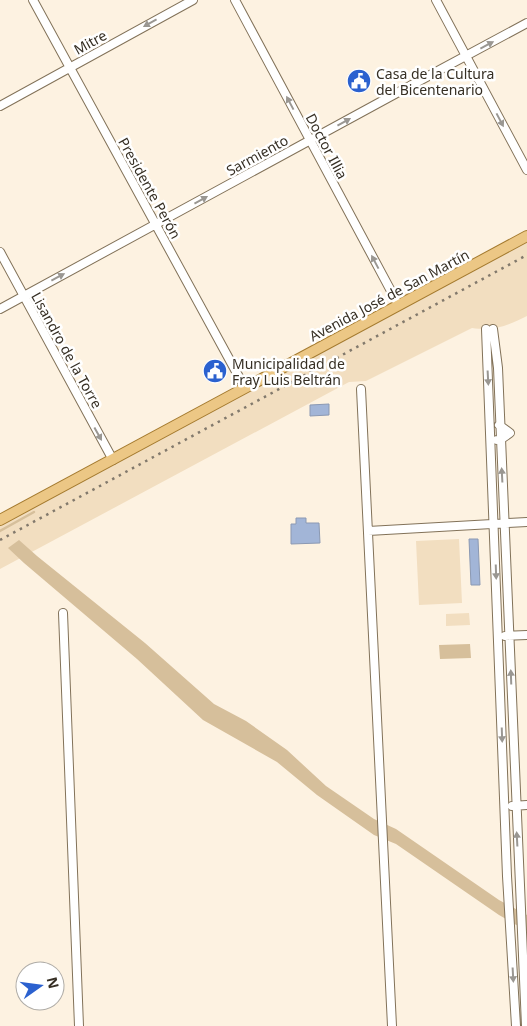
<svg xmlns="http://www.w3.org/2000/svg" width="527" height="1026" font-family="'Noto Sans',sans-serif">
  <style>
    .green { fill: #f2dec0 }
    .water { fill: #d6bf9b }
    .lines { fill: none; stroke-linecap: round; stroke-linejoin: round }
    .stream { stroke: #d6bf9b; stroke-width: 2.5 }
    .building { fill: #a2b5d7; stroke: #8b99b3 }
    .minor-casing { stroke: #827259; stroke-width: 10 }
    .major-casing { stroke: #a47a2e; stroke-width: 12 }
    .minor { stroke: #fff; stroke-width: 8 }
    .major { stroke: #ecc785; stroke-width: 10 }
    .rail { stroke: #82796c; stroke-width: 2.5; stroke-dasharray: 2.5 5; stroke-linecap: butt }
    .oneway { fill: #9a9792 }
    .labels { text-anchor: middle; dominant-baseline: central; stroke-width: 5; stroke-linejoin: round; paint-order: stroke }
    .street-label { font-size: 14px; fill: #362f24; stroke: #fff }
    .poi-label { font-size: 14px; fill: #362f24; stroke: #fff; text-anchor: start }
  </style>
  <rect width="100%" height="100%" fill="#fdf2e1"/>
  <!-- green -->
  <path class="green" d="M527,236V316C507,326 495,331 472,328L366,381L349,382L0,569V520Z
    M459,539L462,603L419,605L416,541Z
    M469,613L470,625L446,626V614Z"/>
  <!-- water -->
  <path class="water" d="M19,540L37,556L145,643L214,704L246,721L287,750L326,786L374,819L396,829L499,900L527,915V931L499,915L396,844L374,835L317,795L277,762L203,720L137,659L24,563L8,548Z
    M470,644L471,658L440,659L439,645Z"/>
  <g class="lines">
    <!-- stream -->
    <path class="stream" d="M0,531L34,512"/>
  </g>
  <!-- building -->
  <path class="building" d="M329,404V415L310,416V405Z
    M296,518H306V523H319L320,543L291,544V524H296Z
    M469,539H478L480,585H471Z"/>
  <g class="lines">
    <!-- minor casing -->
    <g class="minor-casing">
      <path id="minor" d="M33,0L245,388
        M235,0L398,304
        M436,0L527,170
        M0,106L193,0
        M0,252L113,460
        M0,309L395,94L527,23
        M486,329L507,876L516,1026
        M493,329L498,368L526,1026
        M361,389L392,1026
        M497,440H500L510,433L499,425
        M368,531L527,522
        M63,613L79,1026
        M505,636L527,635
        M512,806L527,805"/>
    </g>
    <!-- major casing -->
    <g class="major-casing">
      <path id="major" d="M0,520L527,236"/>
    </g>
    <!-- minor -->
    <use href="#minor" class="minor"/>
    <!-- major -->
    <use href="#major" class="major"/>
    <!-- rail -->
    <path class="rail" d="M0,540L527,255"/>
  </g>
  <!-- one-way arrows -->
  <defs><path id="oneway-solid" d="M-6-.8H1V-3.2L6.5 0L1 3.2V.8H-6Z" transform="scale(1.25)"/></defs>
  <g class="oneway">
    <use href="#oneway-solid" transform="translate(150 23) rotate(151)"/>
    <use href="#oneway-solid" transform="translate(487 45) rotate(-28)"/>
    <use href="#oneway-solid" transform="translate(290 103) rotate(-118)"/>
    <use href="#oneway-solid" transform="translate(500 120) rotate(62)"/>
    <use href="#oneway-solid" transform="translate(344 122) rotate(-29)"/>
    <use href="#oneway-solid" transform="translate(201 200) rotate(-29)"/>
    <use href="#oneway-solid" transform="translate(375 262) rotate(-118)"/>
    <use href="#oneway-solid" transform="translate(58 277) rotate(-28)"/>
    <use href="#oneway-solid" transform="translate(488 378) rotate(87)"/>
    <use href="#oneway-solid" transform="translate(98 434) rotate(61)"/>
    <use href="#oneway-solid" transform="translate(502 475) rotate(-93)"/>
    <use href="#oneway-solid" transform="translate(496 572) rotate(88)"/>
    <use href="#oneway-solid" transform="translate(511 677) rotate(-92)"/>
    <use href="#oneway-solid" transform="translate(502 735) rotate(88)"/>
    <use href="#oneway-solid" transform="translate(517 839) rotate(-93)"/>
    <use href="#oneway-solid" transform="translate(513 975) rotate(87)"/>
  </g>
  <!-- icons -->
  <defs>
    <g id="civic-disc" transform="scale(1.25)"><circle r="9.5" fill="#2b61cf" stroke="#fff"/><path d="M-.6-6.5H3V-4.5H.6V-3L4-1V1h2V6H-6V1h2V-1L-.6-3ZM-1.2 2.5V6h2.4V2.5Z" fill="#fff"/></g>
  </defs>
  <g fill-rule="evenodd">
    <use href="#civic-disc" x="359" y="81"/>
    <use href="#civic-disc" x="215" y="371"/>
  </g>
  <g class="labels">
    <!-- street labels -->
    <g class="street-label">
      <text transform="translate(90 42) rotate(-29)">Mitre</text>
      <text transform="translate(327 146) rotate(62)">Doctor Illia</text>
      <text transform="translate(257 155) rotate(-29)">Sarmiento</text>
      <text transform="translate(150 188) rotate(61)">Presidente Perón</text>
      <text transform="translate(389 295) rotate(-28)">Avenida José de San Martín</text>
      <text transform="translate(67 350) rotate(61)">Lisandro de la Torre</text>
    </g>
    <!-- poi labels -->
    <g class="poi-label">
      <text x="376" y="73">Casa de la Cultura<tspan x="376" dy="16">del Bicentenario</tspan></text>
      <text x="232" y="363">Municipalidad de<tspan x="232" dy="16">Fray Luis Beltrán</tspan></text>
    </g>
  </g>
  <!-- north arrow -->
  <g transform="translate(40 986) rotate(76)"><circle r="24" fill="#ffffff" stroke="#afaca7"/>
  <path d="M0-4L9 19L0 12L-9 19Z" fill="#2b61cf"/>
  <text y="-8" font-size="14" font-weight="bold" text-anchor="middle" fill="#362f24">N</text>
  </g>
</svg>
